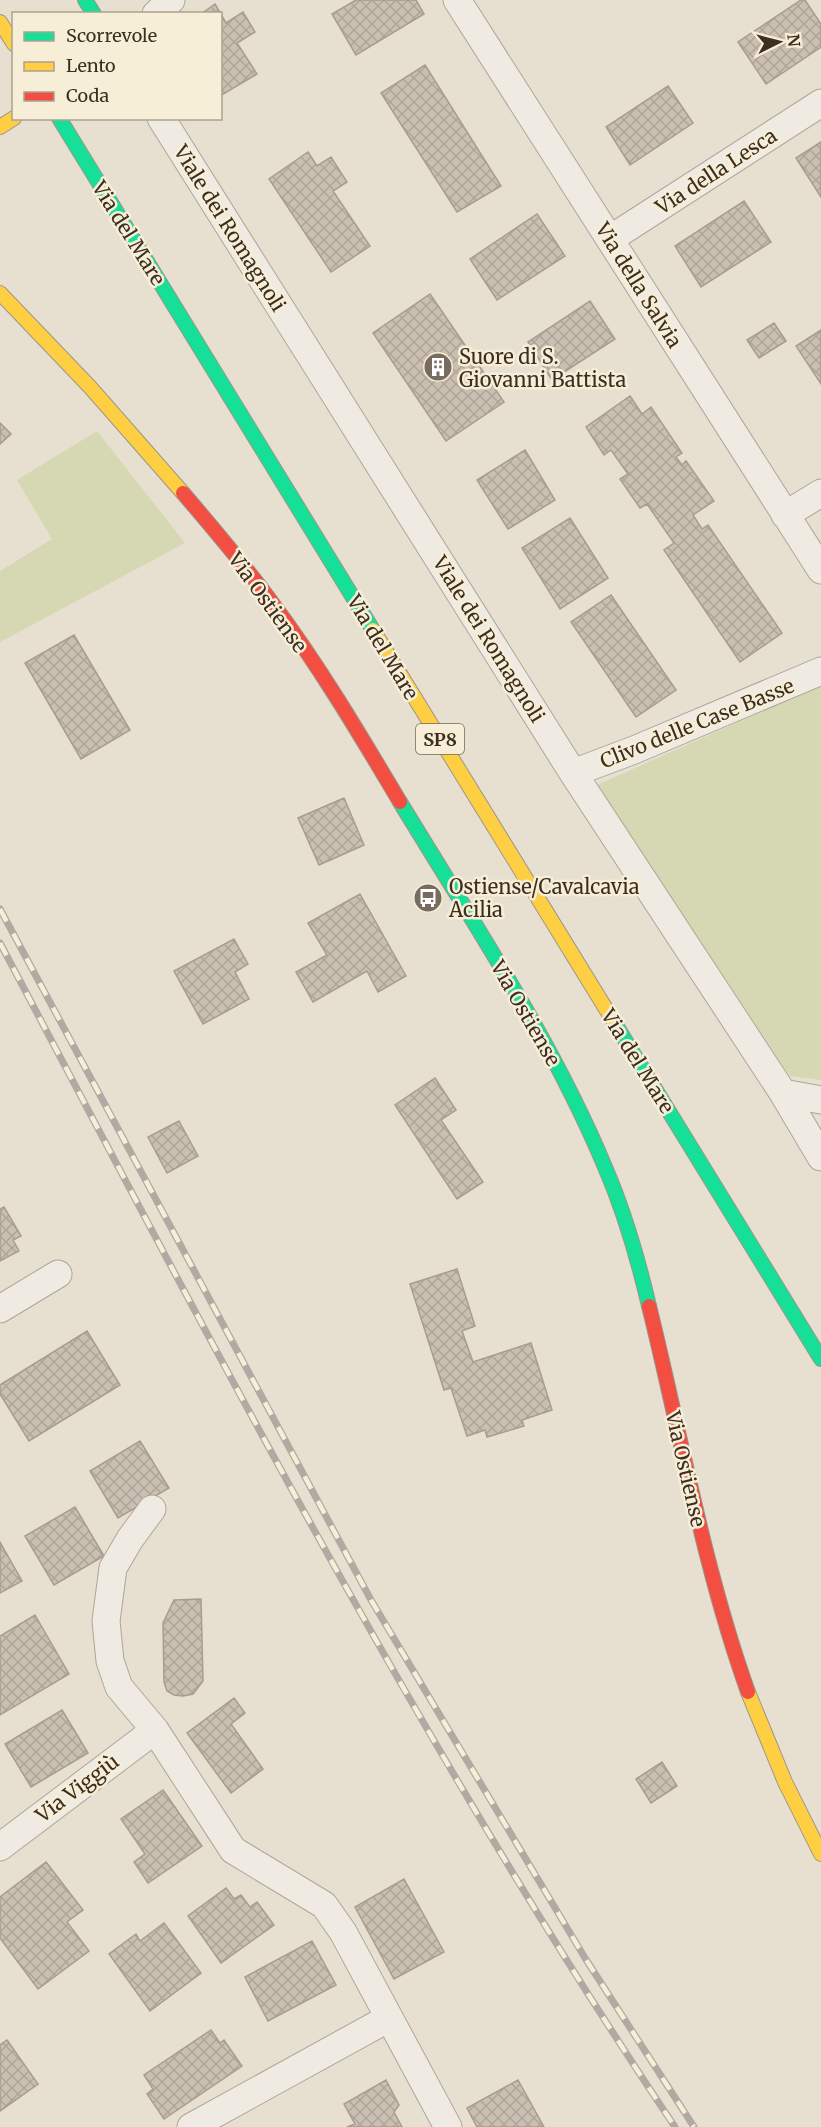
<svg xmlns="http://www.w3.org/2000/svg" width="821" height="2127" font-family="Merriweather,serif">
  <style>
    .green { fill: #d6d7b3 }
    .building { fill: url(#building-cross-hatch); stroke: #a89c90; stroke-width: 1.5 }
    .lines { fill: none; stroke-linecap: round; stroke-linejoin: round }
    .street-casing { stroke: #ada599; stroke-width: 29 }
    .fast-casing { stroke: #9c958a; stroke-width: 16 }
    .slow-casing { stroke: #9c958a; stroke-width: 16 }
    .jam-casing { stroke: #9c958a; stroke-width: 16 }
    .street { stroke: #efebe3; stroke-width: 27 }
    .fast { stroke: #16e098; stroke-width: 14 }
    .slow { stroke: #ffcf43; stroke-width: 14 }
    .jam { stroke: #f24e42; stroke-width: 14 }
    .rail-casing { stroke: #afaaa2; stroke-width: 7 }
    .rail { stroke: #f7eed8; stroke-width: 4.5; stroke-dasharray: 14; stroke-linecap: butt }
    .labels { text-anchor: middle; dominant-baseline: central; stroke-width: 5; stroke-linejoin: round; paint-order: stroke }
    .shield { fill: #f7eed8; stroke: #756857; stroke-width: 1.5 }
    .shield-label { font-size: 18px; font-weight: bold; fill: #3d2e20 }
    .street-label { font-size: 20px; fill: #3d2e20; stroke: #f7eed8 }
    .poi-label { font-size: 20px; fill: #3d2e20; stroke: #f7eed8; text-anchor: start }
  </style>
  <defs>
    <pattern id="building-cross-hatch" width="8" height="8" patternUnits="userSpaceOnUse" patternTransform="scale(1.5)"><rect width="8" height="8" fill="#cbbfb2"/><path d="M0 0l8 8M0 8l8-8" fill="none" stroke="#afa499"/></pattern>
  </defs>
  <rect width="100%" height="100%" fill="#e7e0d1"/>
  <!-- green -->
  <path class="green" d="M97,431L185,543L0,642V571L52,539L17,480Z
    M821,685V1080L790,1076L597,785Z"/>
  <!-- building -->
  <path class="building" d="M356,0H416L424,14L356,55L332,14Z
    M801,0H805L821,24V47L766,84L738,42Z
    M215,4L226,23L243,12L255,32L237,43L257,74L220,96V14H201Z
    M425,65L501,186L457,212L381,93Z
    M668,86L693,123L630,165L606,127Z
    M821,142V197L796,158Z
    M308,152L317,166L331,157L347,182L333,191L370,246L331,272L269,179Z
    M744,201L771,242L701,287L675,246Z
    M537,214L565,256L497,300L470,259Z
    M430,294L504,402L446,441L373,333Z
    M590,301L615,339L552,380L528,342Z
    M774,323L786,341L759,358L747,340Z
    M821,330V384L796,346Z
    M630,396L642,414L651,407L682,453L676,457L682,465L686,461L714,501L693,515L702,529L708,525L782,633L740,662L664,550L674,543L647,504L640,508L620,479L628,474L611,450L604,455L586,427Z
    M0,423L11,434L0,444Z
    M525,450L555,500L508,529L477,480Z
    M570,518L608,578L560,609L522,548Z
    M611,595L676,690L636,717L571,622Z
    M74,635L130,730L81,759L25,663Z
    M344,798L364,845L319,865L298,818Z
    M360,894L406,976L378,992L367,971L313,1002L296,972L327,955L308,923Z
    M234,939L248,964L235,972L249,999L203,1024L174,971Z
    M435,1078L456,1110L441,1120L483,1182L457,1199L395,1105Z
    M179,1121L198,1156L167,1173L148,1137Z
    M4,1207L21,1236L13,1240L19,1251L0,1261V1209Z
    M457,1269L475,1326L462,1331L473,1362L531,1343L552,1410L522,1420L524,1426L487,1437L485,1430L467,1436L451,1388L444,1390L410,1284Z
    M87,1331L120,1385L29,1441L0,1394V1385Z
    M140,1441L169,1488L118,1518L90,1471Z
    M75,1507L104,1556L54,1585L25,1536Z
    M0,1542L22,1581L0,1593Z
    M201,1599L203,1681L193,1694L183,1696L174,1695L167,1691L164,1682L163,1623L174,1600Z
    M35,1615L69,1674L0,1715V1636Z
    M234,1698L245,1713L231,1724L263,1769L231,1793L187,1733Z
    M62,1710L88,1753L31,1787L5,1744Z
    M662,1762L677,1786L651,1803L636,1779Z
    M163,1790L202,1846L148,1883L134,1862L145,1854L121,1819Z
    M46,1862L83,1910L67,1922L89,1951L38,1989L0,1938V1897Z
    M404,1879L444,1952L394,1979L355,1907Z
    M226,1888L234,1899L241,1895L250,1907L257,1902L274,1925L221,1963L188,1916Z
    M164,1923L201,1973L150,2011L109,1954L136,1934L140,1941Z
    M312,1941L336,1985L268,2021L245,1977Z
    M211,2030L220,2043L224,2040L242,2066L164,2119L147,2094L153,2089L144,2075Z
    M7,2040L38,2084L0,2111V2045Z
    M386,2080L399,2105L394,2112L402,2127H347L355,2124L344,2104Z
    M518,2080L544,2127H477L467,2108Z"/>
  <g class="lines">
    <!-- street casing -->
    <g class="street-casing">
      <path id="street" d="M457,0L821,570
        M156,14L171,0
        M161,118L573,773L783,1093L821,1157
        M610,239L821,103
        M785,515L821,493
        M573,773L634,750L821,671
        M783,1093L821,1100
        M0,1309L58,1274
        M152,1509L130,1539L113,1568L106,1621L110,1661L119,1687L155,1730L233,1850L324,1905L343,1932L448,2127
        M0,1847L155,1730
        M191,2127L389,2018"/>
    </g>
    <!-- fast casing -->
    <g class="fast-casing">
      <path id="fast" d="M85,0L94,14
        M59,118L373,630
        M400,802C472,921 551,1038 605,1167C624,1211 638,1259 649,1306
        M614,1022L821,1359"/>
    </g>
    <!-- slow casing -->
    <g class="slow-casing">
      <path id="slow" d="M0,22L14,44
        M0,127L14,118
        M0,293L90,387L183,493
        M373,630L614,1022
        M748,1692L785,1782L821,1854"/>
    </g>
    <!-- jam casing -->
    <g class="jam-casing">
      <path id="jam" d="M183,493C213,528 243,563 270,600C318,664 359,733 400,802
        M649,1306C681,1435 703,1566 748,1692"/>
    </g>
    <!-- street -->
    <use href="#street" class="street"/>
    <!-- fast -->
    <use href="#fast" class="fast"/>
    <!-- slow -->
    <use href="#slow" class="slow"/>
    <!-- jam -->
    <use href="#jam" class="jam"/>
    <!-- rail casing -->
    <g class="rail-casing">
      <path id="rail" d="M0,909L371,1600L585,1958L694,2127
        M0,943C212,1344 421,1749 675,2127"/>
    </g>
    <!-- rail -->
    <use href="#rail" class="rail"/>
  </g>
  <!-- icons -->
  <defs>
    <g id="building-disc" transform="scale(1.5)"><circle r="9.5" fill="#786c5e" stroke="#f7eed8"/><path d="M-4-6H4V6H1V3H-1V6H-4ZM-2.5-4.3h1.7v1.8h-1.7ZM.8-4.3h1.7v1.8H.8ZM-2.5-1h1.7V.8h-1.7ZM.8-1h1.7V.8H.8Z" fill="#fff"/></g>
    <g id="bus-disc" transform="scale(1.5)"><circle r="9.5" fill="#786c5e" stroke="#f7eed8"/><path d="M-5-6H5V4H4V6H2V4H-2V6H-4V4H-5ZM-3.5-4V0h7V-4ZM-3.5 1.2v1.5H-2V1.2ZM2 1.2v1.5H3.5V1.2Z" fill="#fff"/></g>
  </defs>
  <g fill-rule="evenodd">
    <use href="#building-disc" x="438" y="367"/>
    <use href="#bus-disc" x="428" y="898"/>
  </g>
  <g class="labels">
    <!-- shield labels -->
    <rect class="shield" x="416" y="724" width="48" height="30" rx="4.5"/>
    <g class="shield-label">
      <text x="440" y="739">SP8</text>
    </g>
    <!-- street labels -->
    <g class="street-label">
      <text transform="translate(716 171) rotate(-33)">Via della Lesca</text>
      <text transform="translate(230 228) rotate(58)">Viale dei Romagnoli</text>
      <text transform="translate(129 233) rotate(58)">Via del Mare</text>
      <text transform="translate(639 285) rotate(58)">Via della Salvia</text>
      <text transform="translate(268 602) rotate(54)">Via Ostiense</text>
      <text transform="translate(489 639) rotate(58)">Viale dei Romagnoli</text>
      <text transform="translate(383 647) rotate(59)">Via del Mare</text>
      <text transform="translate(697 723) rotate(-22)">Clivo delle Case Basse</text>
      <text transform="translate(526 1013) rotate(60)">Via Ostiense</text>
      <text transform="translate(638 1061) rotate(58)">Via del Mare</text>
      <text transform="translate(686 1469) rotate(77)">Via Ostiense</text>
      <text transform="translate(77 1788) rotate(-37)">Via Viggiù</text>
    </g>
    <!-- poi labels -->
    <g class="poi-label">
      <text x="459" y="356">Suore di S.<tspan x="459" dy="23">Giovanni Battista</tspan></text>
      <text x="449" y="886">Ostiense/Cavalcavia<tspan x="449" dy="23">Acilia</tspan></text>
    </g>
  </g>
  <!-- legend -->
  <rect x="12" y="12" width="210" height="108" fill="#f7eed8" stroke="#ada18e" stroke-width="1.5"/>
  <rect x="24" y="32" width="30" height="9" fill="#16e098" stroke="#ada18e" stroke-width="1.5"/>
  <text x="66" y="42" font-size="18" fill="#3d2e20">Scorrevole</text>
  <rect x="24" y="62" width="30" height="9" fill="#ffcf43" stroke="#ada18e" stroke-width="1.5"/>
  <text x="66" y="72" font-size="18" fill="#3d2e20">Lento</text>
  <rect x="24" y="92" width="30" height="9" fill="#f24e42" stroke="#ada18e" stroke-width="1.5"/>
  <text x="66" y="102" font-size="18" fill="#3d2e20">Coda</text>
  <!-- north arrow -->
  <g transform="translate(779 42) rotate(84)" stroke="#f7eed8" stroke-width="4.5" paint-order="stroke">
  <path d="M0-4.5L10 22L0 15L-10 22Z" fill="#3d2e20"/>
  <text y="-9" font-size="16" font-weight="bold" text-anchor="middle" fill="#3d2e20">N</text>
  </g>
</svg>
